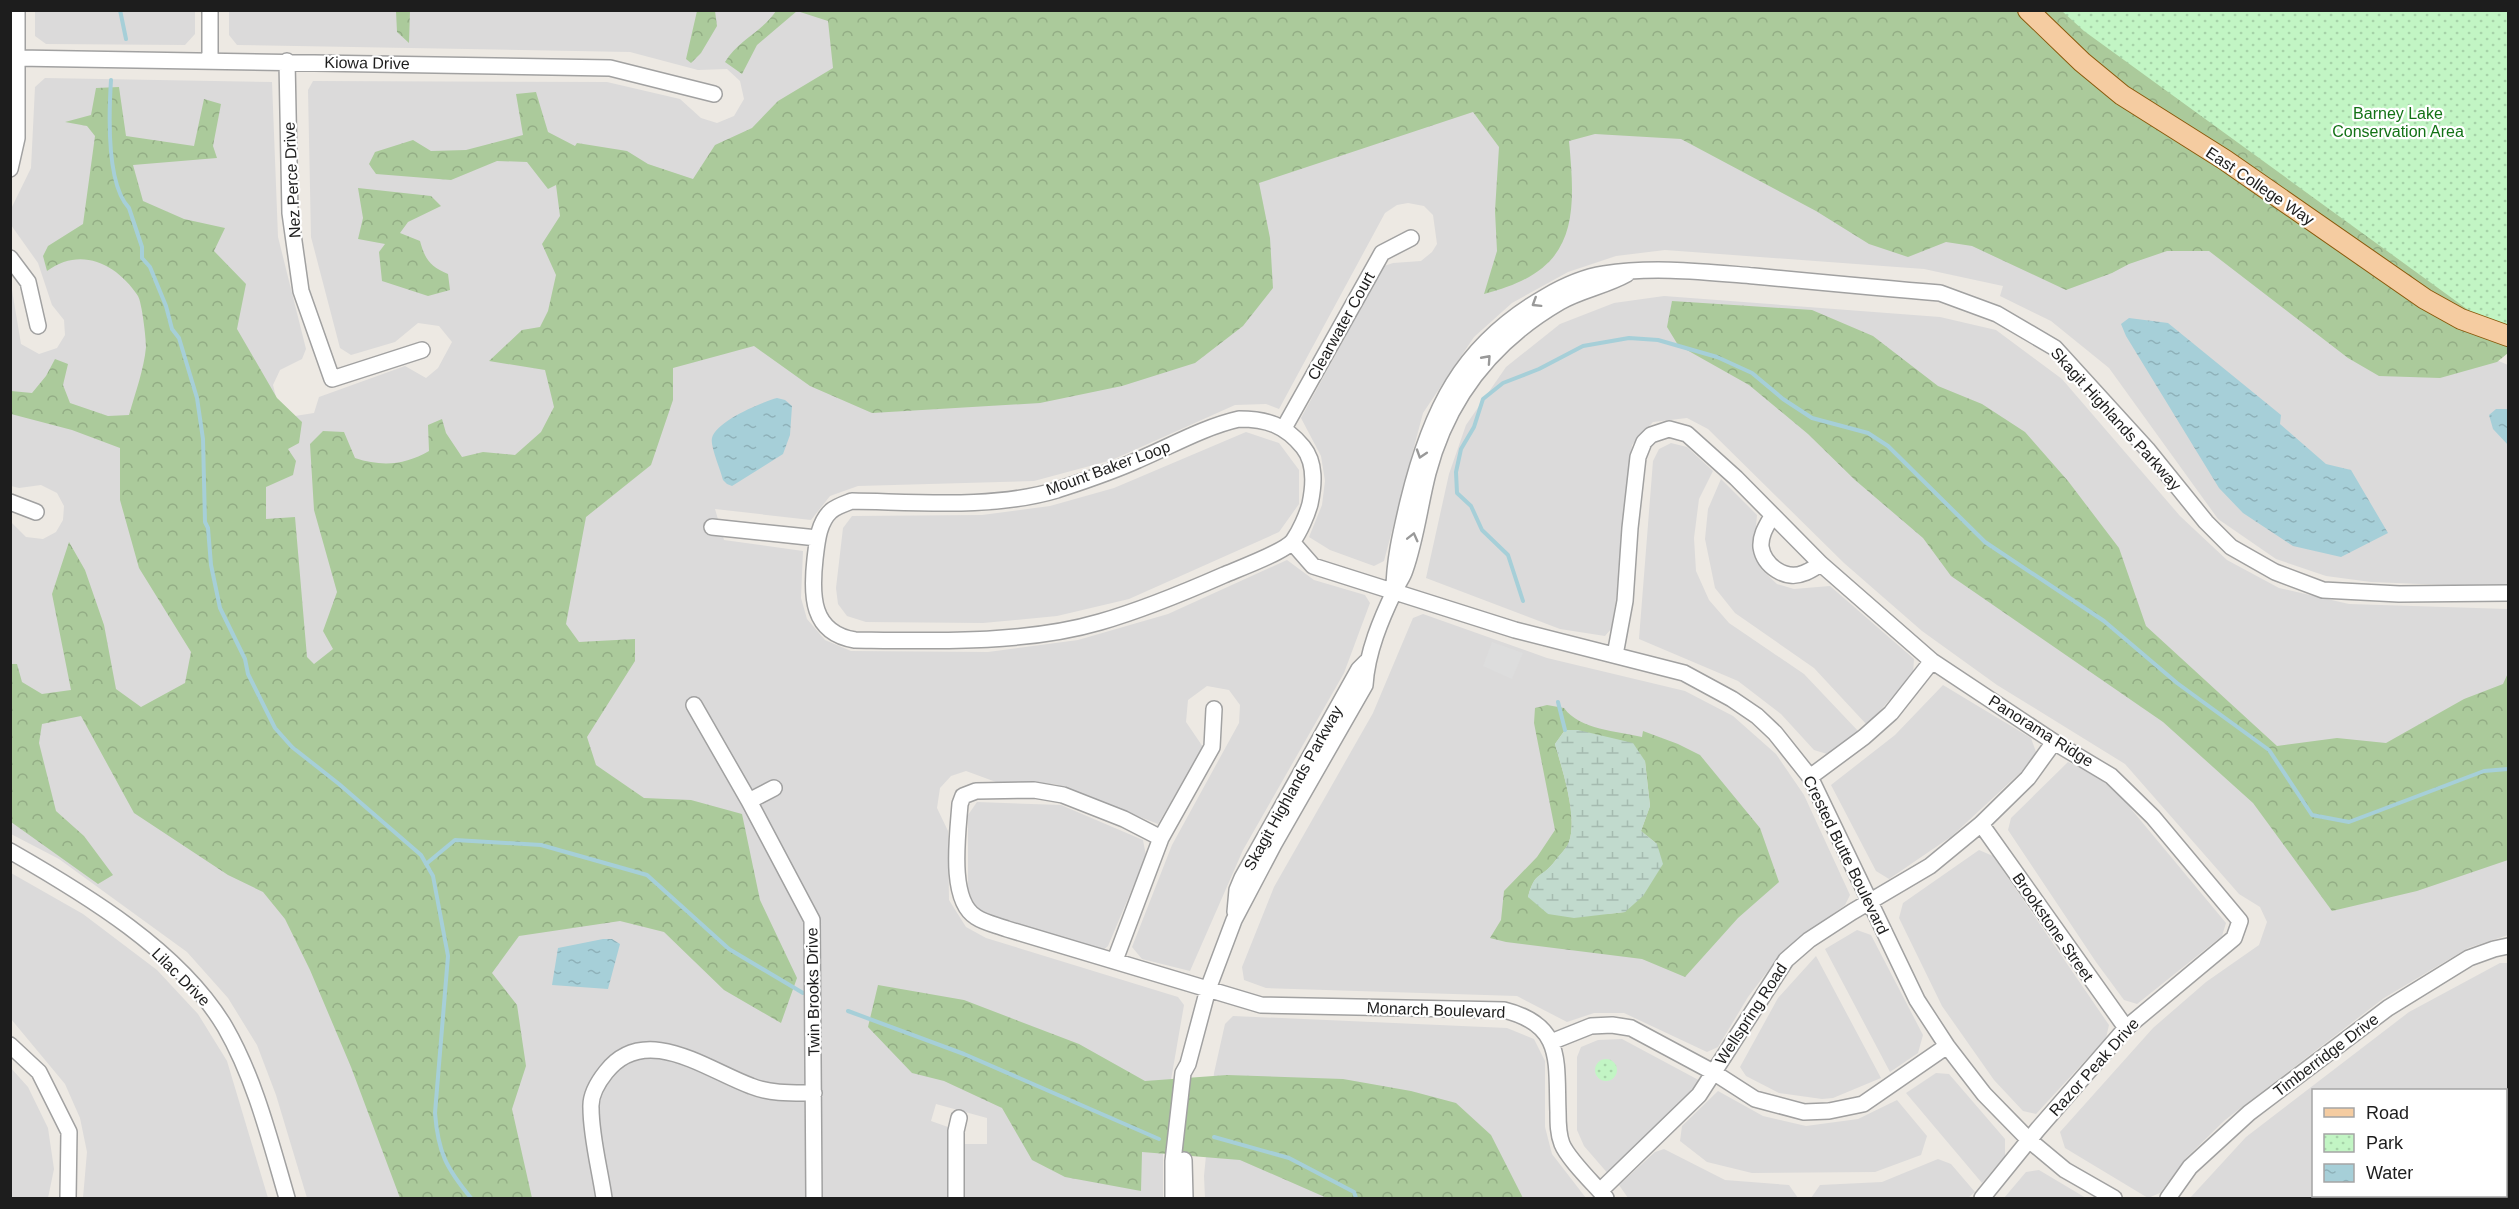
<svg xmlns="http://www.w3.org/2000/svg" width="2519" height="1209" font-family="Helvetica,sans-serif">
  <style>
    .residential { fill: #dbdada }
    .forest { fill: url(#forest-crowns); fill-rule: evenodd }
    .wetland { fill: url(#wetland-marsh) }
    .park { fill: url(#park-dots) }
    .parking { fill: #ddd }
    .water { fill: url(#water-ripples) }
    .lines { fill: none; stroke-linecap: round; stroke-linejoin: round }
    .stream { stroke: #a6cfd8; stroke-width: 4 }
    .minor-casing { stroke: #a1a1a1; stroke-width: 18 }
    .major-casing { stroke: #8a590b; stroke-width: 22 }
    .minor { stroke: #fff; stroke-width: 15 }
    .major { stroke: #f5cca1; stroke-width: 20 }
    .oneway { stroke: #999 }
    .labels { text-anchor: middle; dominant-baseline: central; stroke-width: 4.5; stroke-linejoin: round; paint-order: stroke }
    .street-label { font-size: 16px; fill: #1d1d1d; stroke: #fff }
    .park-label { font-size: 16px; fill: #137216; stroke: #fff }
  </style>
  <defs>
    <pattern id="forest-crowns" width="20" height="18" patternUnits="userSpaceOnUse" patternTransform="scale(1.5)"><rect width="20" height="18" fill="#abca9b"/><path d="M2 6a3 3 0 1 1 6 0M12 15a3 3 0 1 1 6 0" fill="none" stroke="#93ad85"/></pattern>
    <pattern id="wetland-marsh" width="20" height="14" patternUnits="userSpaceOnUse" patternTransform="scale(1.5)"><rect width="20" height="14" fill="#c1dacd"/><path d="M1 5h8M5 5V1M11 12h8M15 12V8" fill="none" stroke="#a5bbb0"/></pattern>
    <pattern id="park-dots" width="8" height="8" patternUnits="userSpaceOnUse" patternTransform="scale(1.5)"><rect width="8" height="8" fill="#c2f5c4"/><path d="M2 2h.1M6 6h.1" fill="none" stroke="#a6d2a8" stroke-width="1.8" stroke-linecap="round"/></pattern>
    <pattern id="water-ripples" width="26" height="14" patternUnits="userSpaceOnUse" patternTransform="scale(1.5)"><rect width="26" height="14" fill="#a6cfd8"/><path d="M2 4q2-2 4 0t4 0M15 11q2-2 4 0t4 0" fill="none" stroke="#8eb1b9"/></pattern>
  </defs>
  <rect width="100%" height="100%" fill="#ede9e3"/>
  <!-- residential -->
  <path class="residential" d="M35,11H195V34L185,45L46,44L35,36Z
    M229,11H1982L2452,341L2508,365V585L2494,587L2371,582L2326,576L2276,559L2218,519L2109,368L2051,321L2000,296L2003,286L1924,269L1665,250L1616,256L1568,272L1512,303L1474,337L1423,413L1384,561L1374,566L1330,550L1309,537L1322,505L1325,481L1321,456L1301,418L1384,266L1393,263L1421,261L1432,252L1437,244L1433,215L1424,206L1408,203L1397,205L1385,213L1279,409L1266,404L1235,405L1112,460L1034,481L858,486L830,496L811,520L715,509L724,540L803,551L801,598L807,619L825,640L851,651L988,652L1078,640L1168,614L1287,560L1314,580L1365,595L1370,603L1344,673L1243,850L1190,971L1142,959L1132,947L1172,845L1239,723L1240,705L1229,690L1207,686L1188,700L1186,722L1203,747L1158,824L1055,784L996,782L966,771L951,776L940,788L937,808L948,831L949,900L966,927L986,938L1178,997L1184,1005L1163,1126V1198H965V1144H987V1118L936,1104L931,1121L948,1127V1198H307L276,1095L257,1045L228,998L187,952L59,859L11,834V522L26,537L43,539L56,532L63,520L64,506L57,493L41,485L19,488L11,486V284L21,344L39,354L57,348L65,335L64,320L52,305L38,263L11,225L10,211L31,168L35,87L45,78L272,82L278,237L306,349L302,359L280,370L273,385L278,405L295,416L314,413L319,397L405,366L426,378L438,368L452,342L439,326L418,323L395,342L351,355L340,348L311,237L308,90L313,81L607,82L680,99L701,118L717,123L734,116L744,99L740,81L727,69L698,70L630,52L237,45L229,35Z
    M1664,296L1940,317L1996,330L2062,379L2180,516L2227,560L2279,588L2349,604L2508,609V935L2468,948L2384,998L2225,1120L2186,1158L2160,1193L2148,1198L2065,1148L2060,1132L2153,1028L2206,982L2259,945L2267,922L2260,907L2239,894L2125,764L1997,685L1922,631L1844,563L1708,429L1687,418L1653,422L1632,445L1616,599L1611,629L1605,636L1560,629L1426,578L1449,474L1466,425L1506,367L1560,324L1614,303Z
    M1246,432L1279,443L1299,470V504L1279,532L1129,599L1057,616L983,623L866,622L847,616L838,604L836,588L843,528L852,516L982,515L1050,506L1114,488Z
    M1671,443L1687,447L1713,471L1699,499L1694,538L1696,571L1709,600L1729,623L1804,674L1859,732L1827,754L1814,750L1781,714L1738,681L1639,639L1653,461L1659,449Z
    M1721,479L1757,515L1754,549L1761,569L1777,584L1794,589L1830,586L1914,659L1913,674L1867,725L1814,668L1735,613L1715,588L1705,539L1708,509Z
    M1423,614L1547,658L1685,691L1733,716L1776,754L1804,795L1850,895L1845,905L1782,952L1748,997L1718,1047L1707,1052L1624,1013H1594L1567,1022L1517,996L1266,988L1244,980L1242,967L1274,887L1373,713L1413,618Z
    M1943,685L2031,738L2036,752L2024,769L1952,836L1889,879L1876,871L1831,785L1895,735Z
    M2068,762L2097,776L2122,798L2226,923L2222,936L2137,1004L2124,1000L2096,962L2008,830L2011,818Z
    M977,802L1061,805L1143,840L1146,856L1108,946L1102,951L991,919L977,910L968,890V815Z
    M1979,850L1993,856L2109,1025L2106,1038L2036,1114L2023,1111L1994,1080L1942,1006L1899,918L1903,903Z
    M11,873L83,914L157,970L198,1014L227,1061L268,1198H83L87,1152L80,1118L65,1084L11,1019Z
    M1857,930L1871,935L1923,1035L1918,1053L1890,1072L1825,949Z
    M1816,956L1881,1078L1833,1098L1822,1099L1779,1093L1746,1076L1740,1067L1778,998Z
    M2500,963H2508V1110L2506,1111V1090H2314V1196H2354L2351,1198H2190L2246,1137L2409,1012Z
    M1233,1016L1507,1028L1534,1039L1545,1061V1127L1552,1154L1586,1198H1205L1204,1176L1214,1073L1225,1024Z
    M1622,1039L1706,1084L1610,1176L1584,1146L1577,1130V1057L1581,1047L1598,1040Z
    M10,1067L28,1087L48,1128L54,1169L48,1198H11Z
    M1936,1073L1949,1074L2005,1139V1156L1982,1183L1906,1093Z
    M1718,1091L1763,1116L1806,1126L1858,1119L1897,1100L1927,1136L1921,1155L1875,1172L1752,1173L1707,1162L1680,1141L1682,1126Z
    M2508,1138V1198H2388L2392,1196H2506V1139Z
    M1664,1149L1725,1180L1789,1185L1798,1198H1628L1619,1185L1655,1152Z
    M1938,1159L1951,1164L1975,1192L1968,1198H1811L1820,1185L1882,1182Z
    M2039,1170L2086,1198H2004L2026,1172Z"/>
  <!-- forest -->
  <path class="forest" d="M396,11H410L409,43L397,32Z
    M697,11H715L717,26L701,53L691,63L686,59Z
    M776,11H2508V353L2497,362L2440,378L2379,376L2348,358L2209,251H2167L2129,264L2112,273L2066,290L1972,246L1946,242L1908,257L1869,244L1816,211L1681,139L1595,134L1569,141C1577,224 1575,271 1484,294L1497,251L1495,211L1499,147L1473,112L1259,183L1270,238L1273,288L1243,326L1195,363L1122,386L1040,403L872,413L810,386L754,346L673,368V400L651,465L586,517L566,624L579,642L635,639V661L587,737L596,765L644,798L691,800L742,814L760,900L797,978L781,1023L724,990L664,932L620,921L519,936L492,973L517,1005L526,1066L512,1109L532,1198H400L351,1067L310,970L285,919L263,892L228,875L134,813L81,716L42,724L39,743L56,811L84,836L113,875L98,884L11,822V664H17L22,682L42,694L71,690L52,594L69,542L85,570L104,625L116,689L141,707L185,683L191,652L139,568L120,500V448L72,430L11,414V391L32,393L46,376L55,359L68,364L63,385L70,403L108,416L129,415C135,394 144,369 146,347C146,338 142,303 138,296C117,264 81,246 47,271L43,256L48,246L83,224L95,136L87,126L65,122L91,115L96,88L119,87L126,136L194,146L204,99L221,104L213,146L217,158L133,165L143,201L184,219L225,228L214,251L246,284L237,329L277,398L302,422L299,443L288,449L296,461L293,475L266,487V519L295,517L307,657L314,664L333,649L323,631L337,592L314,510L310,444L323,431L344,432L355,458C382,467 405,465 429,451L428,425L442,419L446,433L462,457L483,452L515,455L541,432L554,407L545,370L489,361L522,330L540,327L548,311L556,275L542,244L560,216L556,185L548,189L527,162L497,161L451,180L376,174L369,164L375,152L413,140L431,151L466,150L523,135L516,94L536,92L548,132L575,146L577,143L627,151L648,164L693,179L715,145L752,128L778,101L833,68L828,21L797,11L757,45L742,74L725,62C738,40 762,32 776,11Z
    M358,188L431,196L441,206L408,222L400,233L420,241C425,260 431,267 448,274L450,290L428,296L382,281L379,252L385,244L358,239L363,218Z
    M1672,301L1812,310L1873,336L1938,386L1982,404L2025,432L2068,481L2119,548L2146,626L2277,746L2337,738L2386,743L2464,699L2503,684L2508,673V860L2417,891L2332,911L2253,803L2163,722L1951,576L1923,538L1855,480L1808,434L1749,385L1678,345L1667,327Z
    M1547,705L1564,708C1580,730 1617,731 1642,737L1643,731L1678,744L1700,755L1760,828L1779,882L1738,918L1685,977L1642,959L1506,942L1490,938L1501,920L1504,891L1537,857L1555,830L1534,723L1535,708ZM1565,730L1645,761L1650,806L1641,831L1657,844L1625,912L1607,914L1528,897C1535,870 1542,879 1555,861C1560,855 1567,848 1569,842C1578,816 1562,769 1555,744Z
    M878,985L964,1000L1079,1044L1145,1081L1227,1075L1343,1079L1411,1091L1456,1103L1491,1135L1523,1198H1327L1240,1160L1142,1152L1141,1191L1065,1177L1032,1160L1002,1108L944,1081L912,1073L868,1027Z"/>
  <!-- wetland -->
  <path class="wetland" d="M1565,730H1578L1633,743L1645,761L1650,806L1641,831L1657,844L1663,864L1643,896L1625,912L1574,918L1548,914L1528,897C1535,870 1541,879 1555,861C1559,855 1567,848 1569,842C1578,816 1562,769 1555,744Z"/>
  <!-- park -->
  <path class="park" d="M2062,11H2508V326L2478,317L2084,31Z
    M1595 1070a11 11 0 1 1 22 0a11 11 0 1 1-22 0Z"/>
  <!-- parking -->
  <path class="parking" d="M1492,642L1523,653L1512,679L1483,666Z"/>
  <!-- water -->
  <path class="water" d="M2129,318L2168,323L2281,415L2280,424L2326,464L2351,470L2388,533L2341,557L2293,546L2243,513L2219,488L2126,336L2121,324Z
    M777,398L785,400L792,406L790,435L783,454L732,486L727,484L723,480C721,471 710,446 712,438C716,421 762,402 777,398Z
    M2496,409H2508V445L2493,429L2489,415Z
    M603,939H612L620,944L608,989L552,985L558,948Z"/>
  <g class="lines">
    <!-- stream -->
    <path class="stream" d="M120,10L126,39
      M111,80C109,112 106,184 129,208L142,247V258L150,267L166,306L172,329L179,338L197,398L203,439L205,522L208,528L211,565L220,608L245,659L248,674L275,728L292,747L339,784L421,855L433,876L448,956L435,1113C438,1152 446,1168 471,1198
      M1523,601L1508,555L1482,530L1471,506L1457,493L1456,472L1461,449L1474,427L1483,399L1503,383L1539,369L1583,346L1629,338L1658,340L1717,357L1752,373L1783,399L1812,418L1868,433L1888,446L1985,542L2104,621L2177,683L2269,750L2312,815L2349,822L2484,771L2508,769
      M1558,702L1565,730
      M426,864L455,840L541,845L647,875L729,949L803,993
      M848,1011L964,1054L1159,1139
      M1214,1137L1289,1158L1354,1192L1356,1198"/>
    <!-- minor casing -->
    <g class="minor-casing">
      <path id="minor" d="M210,10V61
        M17,58L610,68L714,94
        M287,61L290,213L301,291L332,379L422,350
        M10,169L17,138V10
        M10,258L28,282L38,326
        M1239,419C1267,419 1285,425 1303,447C1316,463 1314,485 1310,504C1307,515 1300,531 1293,541C1284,552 1238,569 1224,575C1183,593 1142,610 1100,622C1025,644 933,641 855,640C811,633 811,595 815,559C817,543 818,523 831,511C837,506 844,504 852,501C917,502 994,509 1057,490C1084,481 1112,472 1138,460C1171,446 1204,427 1239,419Z
        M1284,428L1382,253L1411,238
        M10,502L36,512
        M1772,516C1767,525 1760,535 1761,547C1764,566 1786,581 1804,573C1810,571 1815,567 1821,564
        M712,527L817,538
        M1292,542L1313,566L1515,630L1684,673L1732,699L1757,716L1775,733L1810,777L1917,1000L1947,1046L1984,1094L2029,1140L2065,1170L2114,1198
        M1394,591C1394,561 1401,532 1408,502C1430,411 1461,345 1545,297C1562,287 1584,277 1604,274C1653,266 1705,272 1754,276C1816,282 1878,288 1940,293L1997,314L2055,348L2147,449L2206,522L2231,547L2275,572L2323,590L2399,594L2508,593
        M1615,655L1625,601L1630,528L1638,457L1644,442L1651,435L1669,429L1687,434L1736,478L1821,564L1932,661L2054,742L2111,776L2153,817L2240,921L2234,938L2126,1028L2038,1129L1982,1198
        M694,705L749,801L812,920L814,1198
        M1810,777L1864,737L1891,713L1932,661
        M749,801L774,788
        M1981,824L2126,1028
        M1161,838L1124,819L1063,795L1034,790L976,791L963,796L960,804C958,833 948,900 976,917C985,923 997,925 1007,929L1261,1005L1504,1010C1564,1025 1556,1061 1558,1112C1558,1123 1558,1134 1562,1144C1568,1159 1595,1185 1606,1198
        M10,851C85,894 180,951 225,1027C255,1079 270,1140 287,1198
        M1235,912L1237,890L1242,878L1359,669L1366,662
        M1115,960L1161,838L1212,747L1214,709
        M1551,1042L1591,1026L1612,1025L1631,1028L1713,1072L1755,1099L1804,1112L1829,1111L1863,1104L1947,1046
        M10,1045L39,1072L69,1132L68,1198
        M2506,1120L2508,1119
        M1184,1160L1185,1198
        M1600,1191L1699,1095L1786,960L1809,940L1852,912L1930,866L1981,824L2028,778L2054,742
        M604,1198C600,1170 591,1137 591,1108C590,1094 598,1082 606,1072C645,1022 707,1070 751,1086C771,1094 793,1093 814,1093
        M956,1198V1131L959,1118
        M1173,1198V1161L1183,1073L1188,1064L1208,989L1234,920L1274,844L1365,685C1367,652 1381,619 1395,590C1398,583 1403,577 1405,570C1416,539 1420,504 1428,473C1448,397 1493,341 1560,302C1581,290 1606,286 1627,274
        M2168,1198L2190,1167L2249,1113L2388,1008L2469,958L2494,949L2508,946
        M2364,1198L2368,1196"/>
    </g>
    <!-- major casing -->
    <g class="major-casing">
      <path id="major" d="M2028,10L2082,62L2122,95L2225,160L2425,299L2461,319L2508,336"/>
    </g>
    <!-- minor -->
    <use href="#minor" class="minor"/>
    <!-- major -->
    <use href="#major" class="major"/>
  </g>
  <!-- one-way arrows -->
  <defs><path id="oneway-chevron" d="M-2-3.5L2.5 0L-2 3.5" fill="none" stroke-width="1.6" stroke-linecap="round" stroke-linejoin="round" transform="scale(1.5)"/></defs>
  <g class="oneway">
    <use href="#oneway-chevron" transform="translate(1536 303) rotate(148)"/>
    <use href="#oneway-chevron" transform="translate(1487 359) rotate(-48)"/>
    <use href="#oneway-chevron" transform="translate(1421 454) rotate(108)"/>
    <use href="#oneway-chevron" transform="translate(1413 537) rotate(-76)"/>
  </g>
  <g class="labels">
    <!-- street labels -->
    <g class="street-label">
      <text transform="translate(367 63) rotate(1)">Kiowa Drive</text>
      <text transform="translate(292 180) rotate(-93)">Nez Perce Drive</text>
      <text transform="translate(2260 186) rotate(34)">East College Way</text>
      <text transform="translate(1341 326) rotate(-61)">Clearwater Court</text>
      <text transform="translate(2116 419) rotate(48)">Skagit Highlands Parkway</text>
      <text transform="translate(1108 468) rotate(-20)">Mount Baker Loop</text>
      <text transform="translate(2041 731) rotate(32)">Panorama Ridge</text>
      <text transform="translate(1293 788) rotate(-61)">Skagit Highlands Parkway</text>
      <text transform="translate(1846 855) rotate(64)">Crested Butte Boulevard</text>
      <text transform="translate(2053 927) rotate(55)">Brookstone Street</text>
      <text transform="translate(181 977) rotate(45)">Lilac Drive</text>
      <text transform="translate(813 992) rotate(-91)">Twin Brooks Drive</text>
      <text transform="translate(1436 1010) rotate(2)">Monarch Boulevard</text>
      <text transform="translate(1751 1014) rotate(-57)">Wellspring Road</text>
      <text transform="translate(2326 1055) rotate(-37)">Timberridge Drive</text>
      <text transform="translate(2094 1067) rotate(-48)">Razor Peak Drive</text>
    </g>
    <!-- park labels -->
    <g class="park-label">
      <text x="2398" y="113">Barney Lake<tspan x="2398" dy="18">Conservation Area</tspan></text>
    </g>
  </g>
  <!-- border -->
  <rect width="2519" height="1209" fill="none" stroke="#1d1d1d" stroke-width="24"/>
  <!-- legend -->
  <rect x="2312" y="1089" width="195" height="108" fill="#ffffff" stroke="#a5a5a5" stroke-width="1.5"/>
  <rect x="2324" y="1108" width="30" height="9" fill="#f5cca1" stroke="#a5a5a5" stroke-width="1.5"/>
  <text x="2366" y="1119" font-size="18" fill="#1d1d1d">Road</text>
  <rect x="2324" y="1134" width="30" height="18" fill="url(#park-dots)" stroke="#a5a5a5" stroke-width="1.5"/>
  <text x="2366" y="1149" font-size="18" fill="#1d1d1d">Park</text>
  <rect x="2324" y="1164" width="30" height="18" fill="url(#water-ripples)" stroke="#a5a5a5" stroke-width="1.5"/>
  <text x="2366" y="1179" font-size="18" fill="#1d1d1d">Water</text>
</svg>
